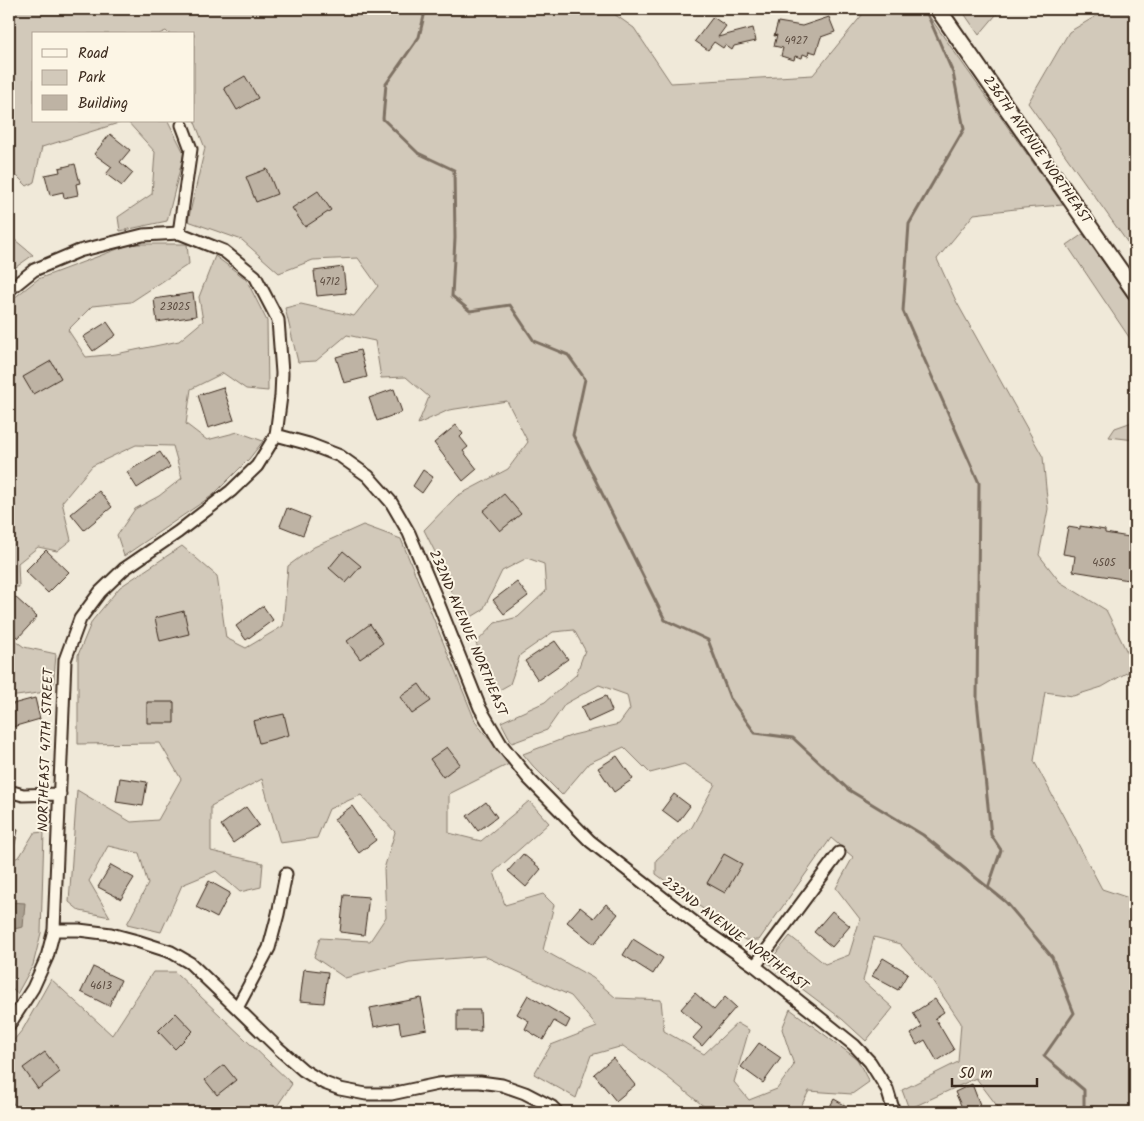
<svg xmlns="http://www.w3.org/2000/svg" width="1144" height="1121" font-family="Kalam,sans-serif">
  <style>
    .green { fill: #d2c9ba; stroke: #867a6c }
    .water { fill: #aaa091; stroke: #7e7163 }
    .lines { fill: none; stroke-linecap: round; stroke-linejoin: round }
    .stream { stroke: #7e7163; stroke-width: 3 }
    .building { fill: #beb3a4; stroke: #3b2a1e }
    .minor-casing { stroke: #3b2a1e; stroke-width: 15 }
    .tertiary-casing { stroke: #3b2a1e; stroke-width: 19 }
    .minor { stroke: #fcf5e5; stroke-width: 11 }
    .tertiary { stroke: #fcf5e5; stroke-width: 15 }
    .labels { text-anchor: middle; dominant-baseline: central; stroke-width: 4; stroke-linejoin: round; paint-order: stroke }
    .number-label { font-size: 11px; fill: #5c4c40 }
    .street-label { font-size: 14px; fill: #3b2a1e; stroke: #fcf5e5 }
  </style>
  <rect width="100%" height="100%" fill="#f0e9d9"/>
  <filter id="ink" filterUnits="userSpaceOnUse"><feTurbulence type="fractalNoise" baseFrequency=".02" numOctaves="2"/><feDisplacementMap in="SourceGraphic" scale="10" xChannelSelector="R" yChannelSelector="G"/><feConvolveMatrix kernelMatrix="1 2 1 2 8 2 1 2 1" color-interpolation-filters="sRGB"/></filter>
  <g filter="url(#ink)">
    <!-- green -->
    <path class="green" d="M9,9H607L634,28L671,83L813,75L867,9H924L1063,205L1024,208L974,214L937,259L956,301L1043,457L1048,509L1039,555L1060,582L1106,610L1135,668L1102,687L1073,696L1045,692L1034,761L1102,889L1135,900V1112H1000L1001,1111L976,1078L909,1109L902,1090L958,1062L961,1023L932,980L900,944L874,937L863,981L893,1008L866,1041L842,1019L768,963L790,936L825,964L849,955L860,919L836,888L853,857L831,838L759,940H745L656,874V860L692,827L715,784L684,764L650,773L624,747L589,763L562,795L533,766L523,754L573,735L619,724L630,709L627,695L599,685L565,704L547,730L512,743L501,722L545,702L576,675L585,650L574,630L553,632L520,655L510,684L494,693L476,643L495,623L518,617L546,591L544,564L527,558L502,571L483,610L463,622L438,558L424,530L457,496L508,469L528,442L507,401L449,410L418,424L429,397L406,377L381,378L375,341L347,335L316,361L298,362L285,308L301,304L354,316L378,286L358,258L313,260L279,273L242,240L188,221L205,148L194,120V34H169L166,31L159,34H34V121H125L42,147L34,182L27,186L9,168Z
      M961,9H1001L979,35Z
      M1108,9H1135V253L1028,103L1069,32Z
      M127,121H168L184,153L167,221L120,231L118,217L152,194L155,152Z
      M1083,234L1135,307V346L1067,245Z
      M9,235L33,255L9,272Z
      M131,244H187L189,264L131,302L92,306L68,330L86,357L116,354L179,341L203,321L199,297L215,256L246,279L267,321L268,391L246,389L223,373L191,389L186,424L207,440L238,432L263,441L249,459L213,495L124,556L117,535L135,509L159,496L182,478L173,446L136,445L92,466L62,502L71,540L57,551L38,547L18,563L19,587H9V302L38,279Z
      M1135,421V440L1109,437L1115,428Z
      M363,525L401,539L476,723L509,764L449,794V833L481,841L529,801L549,823L494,872L505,905L543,894L554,905L543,950L593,978L616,998L661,1000L664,1031L704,1054L737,1023L749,1030L734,1082L749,1100L777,1089L794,1065L782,1029L790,1009L857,1059L869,1082L852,1094L809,1091L798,1112H711L666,1076L623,1046L591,1055L576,1098L534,1074L551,1045L597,1027L571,996L484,956L409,962L345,978L314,957L320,938L370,941L386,917L384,869L395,832L361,795L329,809L317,838L280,843L262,779L211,806V851L263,863L261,887L240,892L216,871L182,885L161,932L127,924L148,884L139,853L108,846L89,881L110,917L80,911L69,902L77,790L131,822L158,820L181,779L160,743L78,744V655L92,621L120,587L182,546L217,576L226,638L246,648L283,626L288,566L314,547Z
      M9,636L24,647L56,654L53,691L9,697Z
      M44,832L41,933L33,965L17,994L9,986V862L20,856L34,833Z
      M153,972H175L292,1084L273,1112H20L9,1098V1046L23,1029L51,979L112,1035Z"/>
    <!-- water -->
    <path class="water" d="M9,902L25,903L23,927L14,929L9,924Z"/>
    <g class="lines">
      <!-- stream -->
      <path class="stream" d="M420,9L424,16L419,37L386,84L383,119L418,153L454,170L455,238L452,296L470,311L510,305L534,341L568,355L585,379L573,435L665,620L708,640L730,698L755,733L793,738L849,790L923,835L1006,902L1052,957L1074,1013L1044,1056L1084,1090V1112
        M925,9L953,73L964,129L909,224L903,311L979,483L977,700L991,835L1001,850L988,888"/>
    </g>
    <!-- building -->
    <path class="building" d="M713,17L726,26L718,37L753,28L756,41L734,46L732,50L725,45L723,48L714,42L708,50L695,41Z
      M829,17L835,32L821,37L816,53L809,51L808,56L803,54L802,58L795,56L794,60L781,56L783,48L774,46L777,35L774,36L778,22L802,26Z
      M245,76L258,98L237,110L224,88Z
      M110,134L130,150L120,162L133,173L122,186L106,174L112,167L94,154Z
      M75,164L80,183L76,184L78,195L64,198L63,192L50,195L45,175L60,172L59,168Z
      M267,169L277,194L256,202L246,177Z
      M318,191L331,210L305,227L292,208Z
      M343,267L346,293L317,296L314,271Z
      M193,293L196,316L157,322L154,299Z
      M107,322L116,335L93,351L83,337Z
      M360,350L367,377L344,383L336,357Z
      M51,361L61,378L33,394L23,377Z
      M223,387L234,420L208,428L198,395Z
      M394,389L402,412L377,421L369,398Z
      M456,425L463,434L460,437L468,447L463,451L477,469L463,481L434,443Z
      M160,452L170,467L137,488L127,472Z
      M423,470L433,477L422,493L413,486Z
      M99,491L112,507L84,530L71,514Z
      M504,494L521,514L500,531L483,511Z
      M287,508L310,517L303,535L280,526Z
      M1080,526L1105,530V533L1135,538V581L1073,571L1075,556L1063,554L1068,527L1080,529Z
      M46,550L69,572L48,593L25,571Z
      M343,551L361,566L346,583L329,568Z
      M517,582L528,596L504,614L493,600Z
      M14,596L37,617L18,638L9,630V602Z
      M263,606L273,620L246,640L236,626Z
      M184,611L189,634L160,641L155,618Z
      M370,624L383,643L360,659L347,641Z
      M555,641L568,659L538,680L525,661Z
      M419,684L431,701L412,714L400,697Z
      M606,696L612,711L588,722L581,707Z
      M35,698L40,719L9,728V705Z
      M147,702H174V723H147Z
      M284,714L289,735L259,743L253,721Z
      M447,747L460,764L443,777L430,759Z
      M617,756L633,779L614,792L598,768Z
      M120,778L147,782L143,806L116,802Z
      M674,794L690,806L678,822L662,810Z
      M486,802L497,817L478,831L467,816Z
      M352,806L376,840L359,853L334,819Z
      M246,807L259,825L233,843L221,825Z
      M9,828L18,830L12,856L9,855Z
      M523,854L541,869L526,887L508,871Z
      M724,854L742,864L725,893L707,883Z
      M111,865L134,878L121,899L98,887Z
      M209,881L230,893L217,918L196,907Z
      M344,895L369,897L364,935L340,932Z
      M606,904L618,914L594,944L567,922L580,907L594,918Z
      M832,911L850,926L832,947L814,932Z
      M633,939L663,958L653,974L623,955Z
      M883,958L908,973L898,990L872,976Z
      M93,967L121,980L109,1006L81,992Z
      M304,969L328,972L324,1003L300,1001Z
      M695,993L714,1010L725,997L736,1007L702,1046L693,1038L702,1028L681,1009Z
      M528,995L570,1020L566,1028L554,1021L543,1040L525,1029L529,1021L517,1014Z
      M421,998L427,1029L401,1034L399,1022L374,1027L370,1008Z
      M935,999L944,1012L935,1018L954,1050L937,1061L925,1040L917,1045L911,1034L922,1027L913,1013Z
      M457,1010H480L481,1031H457Z
      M176,1013L193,1031L175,1049L158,1031Z
      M759,1043L781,1058L763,1083L741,1067Z
      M45,1052L60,1072L38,1089L23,1068Z
      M613,1058L635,1085L616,1101L594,1074Z
      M224,1065L236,1080L217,1095L205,1080Z
      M972,1084L982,1110L977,1112H964L955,1092Z
      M834,1099L857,1112H827Z"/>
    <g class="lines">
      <!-- minor casing -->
      <g class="minor-casing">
        <path id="minor" d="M179,233L191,149L182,125
          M9,290L34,270L79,251L143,235L179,233L224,251L255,276L278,320L282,373L281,396L276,435L257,466L231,491L178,532L124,569L100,592L80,619L65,660L54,930L47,957L33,988L9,1025
          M276,435L309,444L340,456L368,476L391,502L409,533L435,595L480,708L501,744L529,779L590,841L708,933L755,966L854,1045L870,1062L887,1089L894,1112
          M9,791L23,795L60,794
          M54,930H79L111,934L137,941L171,952L190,963L237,1008L279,1049L303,1070L324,1083L340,1089L366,1094H391L438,1084L456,1082H480L502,1085L525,1093L552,1107L557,1112
          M755,966L839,853
          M237,1008L269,948L278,914L286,874"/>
      </g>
      <!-- tertiary casing -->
      <g class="tertiary-casing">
        <path id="tertiary" d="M938,9L1135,292"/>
      </g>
      <!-- minor -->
      <use href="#minor" class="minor"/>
      <!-- tertiary -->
      <use href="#tertiary" class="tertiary"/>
    </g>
  </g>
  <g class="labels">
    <!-- number labels -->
    <g class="number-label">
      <text x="796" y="41">4927</text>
      <text x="330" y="282">4712</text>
      <text x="175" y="307">23025</text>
      <text x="1104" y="563">4505</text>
      <text x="101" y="986">4613</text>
    </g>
    <!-- street labels -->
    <g class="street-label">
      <text transform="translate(1037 150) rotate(55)">236TH AVENUE NORTHEAST</text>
      <text transform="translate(468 633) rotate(67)">232ND AVENUE NORTHEAST</text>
      <text transform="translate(46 750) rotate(-88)">NORTHEAST 47TH STREET</text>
      <text transform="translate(735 934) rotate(37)">232ND AVENUE NORTHEAST</text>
    </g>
  </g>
  <!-- margin -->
  <rect width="1144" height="1121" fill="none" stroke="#fcf5e5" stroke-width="30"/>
  <rect x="15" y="15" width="1114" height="1091" fill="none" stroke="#3b2a1e" stroke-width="2" filter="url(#ink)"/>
  <!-- legend -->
  <rect x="32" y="32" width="162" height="90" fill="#fcf5e5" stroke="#afa495"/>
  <rect x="42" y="49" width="25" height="8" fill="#fcf5e5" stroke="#afa495"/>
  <text x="78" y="58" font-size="15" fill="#3b2a1e">Road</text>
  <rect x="42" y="70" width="25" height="15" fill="#d2c9ba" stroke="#afa495"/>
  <text x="78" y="82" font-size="15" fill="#3b2a1e">Park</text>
  <rect x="42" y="95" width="25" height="15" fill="#beb3a4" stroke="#afa495"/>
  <text x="78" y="108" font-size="15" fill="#3b2a1e">Building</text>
  <!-- scale -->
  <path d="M952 1078v8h85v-8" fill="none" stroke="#3b2a1e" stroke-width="2.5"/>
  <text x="959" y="1078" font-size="15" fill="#3b2a1e" stroke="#fcf5e5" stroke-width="4" paint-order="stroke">50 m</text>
</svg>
